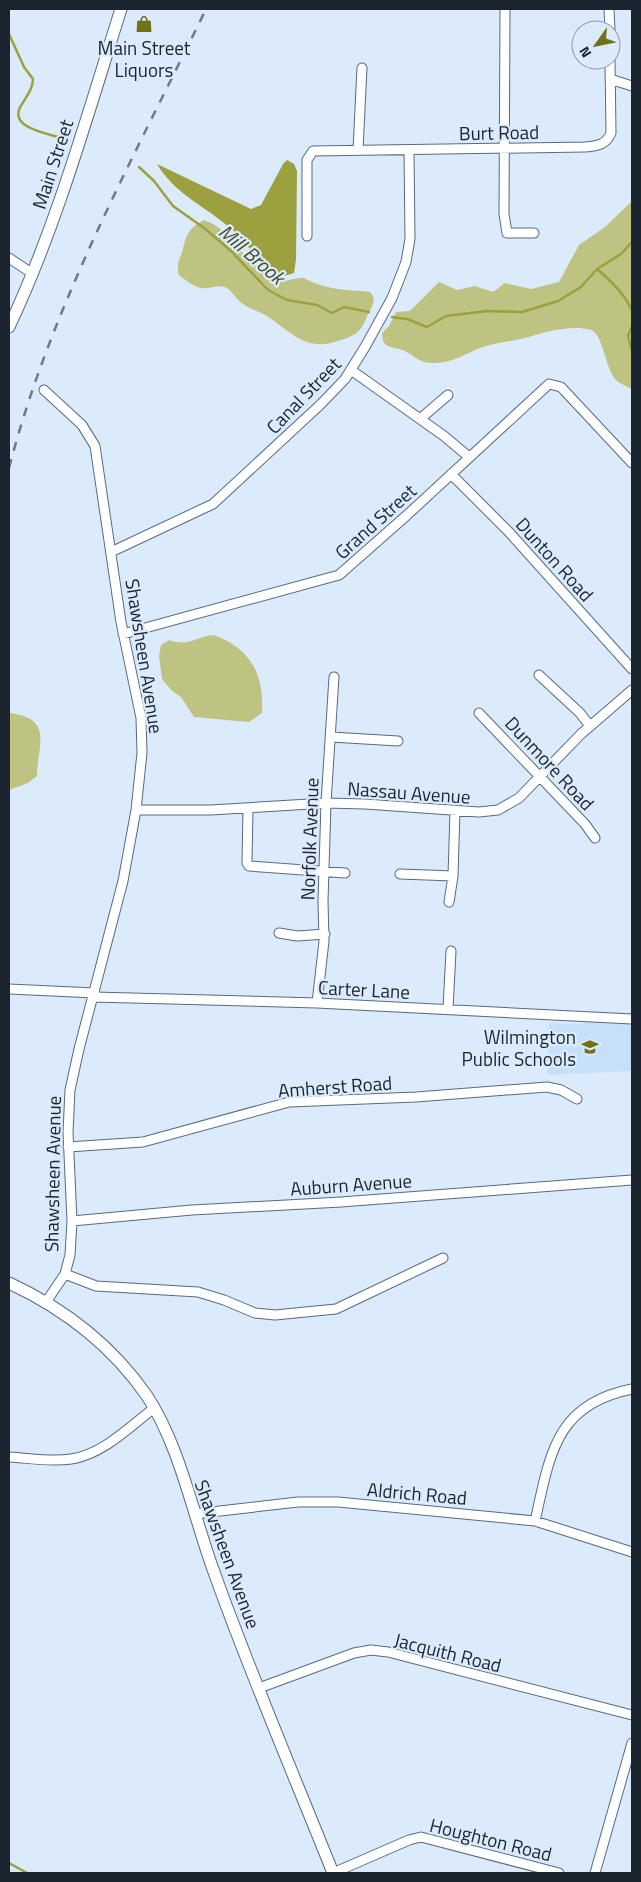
<svg xmlns="http://www.w3.org/2000/svg" width="641" height="1882" font-family="'Titillium Web',sans-serif">
  <style>
    .built { fill: #c6e0fb }
    .green { fill: #bfc381 }
    .water { fill: #9ca03f }
    .lines { fill: none; stroke-linecap: round; stroke-linejoin: round }
    .stream { stroke: #9ca03f; stroke-width: 2.5 }
    .minor-casing { stroke: #546b83; stroke-width: 11 }
    .major-casing { stroke: #546b83; stroke-width: 13 }
    .minor { stroke: #fff; stroke-width: 9 }
    .major { stroke: #fff; stroke-width: 11 }
    .rail { stroke: #6d7a87; stroke-width: 2.5; stroke-dasharray: 9 9; stroke-linecap: butt }
    .labels { text-anchor: middle; dominant-baseline: central; stroke-width: 4.5; stroke-linejoin: round; paint-order: stroke }
    .poi-label { font-size: 19px; fill: #1b252f; stroke: #dbebfc }
    .street-label { font-size: 19px; fill: #1b252f; stroke: #dbebfc }
    .water-label { font-size: 20px; font-style: italic; fill: #46481f; stroke: #dbebfc }
  </style>
  <rect width="100%" height="100%" fill="#dbebfc"/>
  <!-- built -->
  <path class="built" d="M585,1011L629,1013L632,1011V1071L547,1075L549,1023L583,1024Z"/>
  <!-- green -->
  <path class="green" d="M632,201V389C627,386 620,384 616,380C605,368 603,334 591,330C572,325 550,331 532,336C516,341 499,342 483,347C466,353 451,364 433,363C417,363 414,354 402,350C391,346 382,349 382,333L389,326L396,312L410,311L439,282L457,290L475,286L493,292L505,283L531,289L559,282L579,245L605,227Z
    M204,220C237,231 246,273 282,280C289,282 297,277 304,278C328,291 345,289 370,292C379,301 369,310 366,319C361,332 354,336 341,340C308,352 295,336 270,318C262,312 251,310 243,304C237,300 233,292 227,288C218,283 210,290 201,288C194,287 184,279 179,275C176,264 179,261 182,252C187,235 187,229 204,220Z
    M214,635C251,649 264,674 262,713L249,722L194,717L181,697L171,690L162,679L159,656L161,645L169,640C191,647 193,637 214,635Z
    M9,713C55,718 37,746 37,776L28,783L9,790Z"/>
  <!-- water -->
  <path class="water" d="M287,160L294,164L297,171L296,259L294,273L281,277C257,263 249,244 229,227C203,205 175,194 157,164L251,209L261,205L283,164Z"/>
  <g class="lines">
    <!-- stream -->
    <path class="stream" d="M9,34L24,67L33,79C33,88 27,96 22,104C5,129 52,134 65,139
      M139,167L154,181L173,206L204,228L231,251L268,290L287,300L317,305L332,313L344,307L369,312
      M597,269C611,281 625,294 632,311
      M392,317L407,319L427,327L446,316L487,311L522,312L558,301L581,287L597,269L621,254L632,242
      M632,326L628,336L632,351
      M9,1863L27,1873"/>
    <!-- minor casing -->
    <g class="minor-casing">
      <path id="minor" d="M505,9L504,214L507,233H534
        M609,9L610,30
        M610,79L632,86
        M358,150L362,68
        M307,236V160L313,151L585,147C597,146 606,145 611,133L610,60
        M9,258L33,274
        M351,370L444,436L469,457
        M44,390L82,425L95,446L121,622L141,718L142,753L136,810L123,881L79,1049L70,1090L68,1132L72,1221L70,1255L65,1274L46,1302
        M420,419L448,395
        M451,474L508,531L632,669
        M111,552L213,504L321,404L345,379L365,347L392,298L406,262L410,239L409,150
        M123,634L339,575L406,516L549,384L561,387L632,463
        M539,675L580,713L590,726
        M479,713L585,824L595,838
        M331,737L398,741
        M248,809L247,863L249,866L345,873
        M136,810H211L326,803L365,804L479,812L498,810L519,798L581,734L632,690
        M400,874L453,876
        M449,902L453,876L455,811
        M279,933L297,936L325,934
        M9,989L95,993
        M93,997L317,1003L632,1019
        M317,1003L324,941L323,901L326,803L334,677
        M448,1009L451,951
        M68,1147L143,1142L289,1102L416,1097L547,1087L561,1090L577,1099
        M72,1221L192,1210L341,1202L632,1180
        M65,1274L96,1286L198,1292L224,1300L255,1313L275,1315L336,1309L443,1258
        M9,1457C29,1458 51,1462 71,1459C102,1455 131,1426 154,1408
        M194,1514L298,1502H338L535,1521L632,1552
        M535,1521C550,1455 555,1404 632,1389
        M259,1688L354,1653L371,1650L388,1652L632,1715
        M333,1873L409,1840L421,1837L559,1873
        M595,1873L632,1743"/>
    </g>
    <!-- major casing -->
    <g class="major-casing">
      <path id="major" d="M9,327C57,225 87,116 121,9
        M9,1283C65,1309 111,1344 147,1396C180,1446 193,1515 214,1572C250,1673 293,1773 333,1873"/>
    </g>
    <!-- minor -->
    <use href="#minor" class="minor"/>
    <!-- major -->
    <use href="#major" class="major"/>
    <!-- rail -->
    <path class="rail" d="M9,468C51,306 133,159 206,9"/>
  </g>
  <!-- icons -->
  <defs>
    <g id="shop-bare" transform="scale(1.35)"><path d="M-5-2.5h2.3a2.7 3.5 0 0 1 5.4 0H5L5.5 6h-11ZM-1.5-2.5h3a1.5 2.3 0 0 0-3 0Z" fill="#707218" stroke="#dbebfc" stroke-width="2.5" paint-order="stroke"/></g>
    <g id="school-bare" transform="scale(1.35)"><path d="M0-5L7-2L0 1L-7-2ZM-4 1L0 2.5L4 1V4Q0 6-4 4Z" fill="#707218" stroke="#dbebfc" stroke-width="2.5" paint-order="stroke"/></g>
  </defs>
  <g fill-rule="evenodd">
    <use href="#shop-bare" x="144" y="24"/>
    <use href="#school-bare" x="590" y="1047"/>
  </g>
  <g class="labels">
    <!-- poi labels -->
    <g class="poi-label">
      <text x="144" y="47">Main Street<tspan x="144" dy="22">Liquors</tspan></text>
      <text x="576" y="1036" text-anchor="end">Wilmington<tspan x="576" dy="22">Public Schools</tspan></text>
    </g>
    <!-- street labels -->
    <g class="street-label">
      <text transform="translate(499 132) rotate(-1)">Burt Road</text>
      <text transform="translate(52 164) rotate(-72)">Main Street</text>
      <text transform="translate(303 395) rotate(-46)">Canal Street</text>
      <text transform="translate(375 521) rotate(-42)">Grand Street</text>
      <text transform="translate(555 559) rotate(48)">Dunton Road</text>
      <text transform="translate(145 656) rotate(81)">Shawsheen Avenue</text>
      <text transform="translate(550 763) rotate(47)">Dunmore Road</text>
      <text transform="translate(409 792) rotate(4)">Nassau Avenue</text>
      <text transform="translate(309 839) rotate(-88)">Norfolk Avenue</text>
      <text transform="translate(364 989) rotate(3)">Carter Lane</text>
      <text transform="translate(335 1086) rotate(-4)">Amherst Road</text>
      <text transform="translate(52 1174) rotate(-89)">Shawsheen Avenue</text>
      <text transform="translate(351 1184) rotate(-4)">Auburn Avenue</text>
      <text transform="translate(417 1493) rotate(5)">Aldrich Road</text>
      <text transform="translate(228 1554) rotate(70)">Shawsheen Avenue</text>
      <text transform="translate(448 1652) rotate(14)">Jacquith Road</text>
      <text transform="translate(491 1839) rotate(14)">Houghton Road</text>
    </g>
    <!-- water labels -->
    <g class="water-label">
      <text transform="translate(252 254) rotate(41)">Mill Brook</text>
    </g>
  </g>
  <!-- border -->
  <rect width="641" height="1882" fill="none" stroke="#1b252f" stroke-width="20"/>
  <!-- north arrow -->
  <g transform="translate(596 45) rotate(237)"><circle r="24" fill="#dbebfc" stroke="#8e9caa"/>
  <path d="M0-4L9 19L0 12L-9 19Z" fill="#707218"/>
  <text y="-8" font-size="14" font-weight="bold" text-anchor="middle" fill="#1b252f">N</text>
  </g>
</svg>
